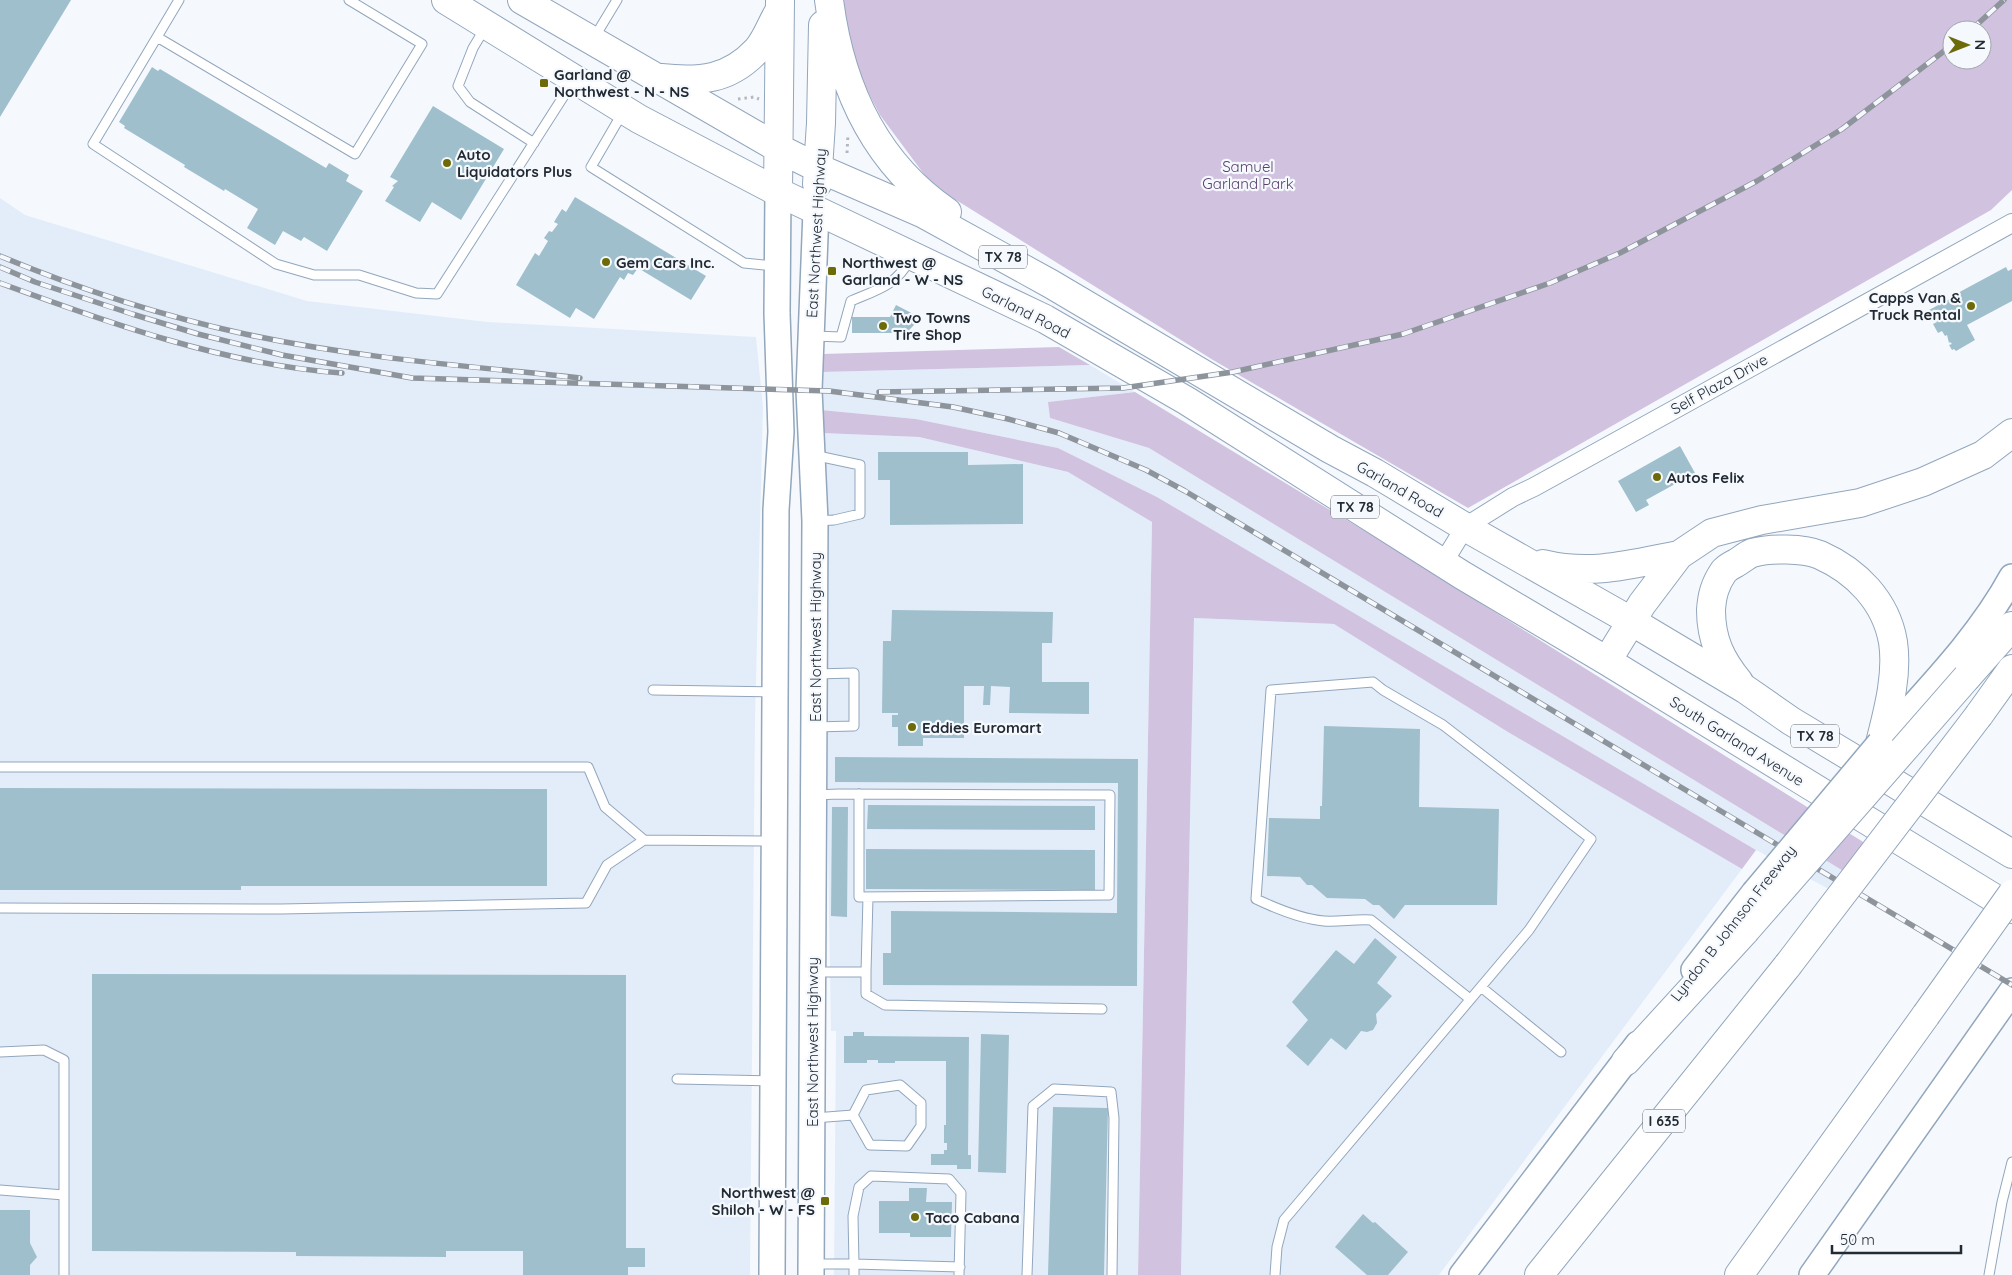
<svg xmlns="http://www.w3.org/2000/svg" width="2012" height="1275" font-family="Quicksand,sans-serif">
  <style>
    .built { fill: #e3edf9 }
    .green { fill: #d1c3e0; fill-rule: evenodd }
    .building { fill: #9ebfcb }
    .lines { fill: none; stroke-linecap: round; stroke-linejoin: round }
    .service-casing { stroke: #92a6bc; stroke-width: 11 }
    .minor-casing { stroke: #92a6bc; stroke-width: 20 }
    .secondary-casing { stroke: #92a6bc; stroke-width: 28 }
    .primary-casing { stroke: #92a6bc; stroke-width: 30 }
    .motorway-casing { stroke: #92a6bc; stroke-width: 30 }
    .path { stroke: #b3b8be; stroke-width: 3; stroke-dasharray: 2.5 4; stroke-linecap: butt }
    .service { stroke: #fff; stroke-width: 9 }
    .minor { stroke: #fff; stroke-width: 18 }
    .secondary { stroke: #fff; stroke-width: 25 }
    .primary { stroke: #fff; stroke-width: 28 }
    .motorway { stroke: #fff; stroke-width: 28 }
    .rail-casing { stroke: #8e949b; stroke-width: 5.5 }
    .rail { stroke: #f5f9fe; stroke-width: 4; stroke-dasharray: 11; stroke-linecap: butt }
    .secondary-bridge-casing { stroke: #92a6bc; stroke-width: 28; stroke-linecap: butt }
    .motorway-bridge-casing { stroke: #92a6bc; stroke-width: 30; stroke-linecap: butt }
    .secondary-bridge { stroke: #fff; stroke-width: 25 }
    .motorway-bridge { stroke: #fff; stroke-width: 28 }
    .poi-dot { fill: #6d6b09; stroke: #f5f9fe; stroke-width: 2 }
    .labels { text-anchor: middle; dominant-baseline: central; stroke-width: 4.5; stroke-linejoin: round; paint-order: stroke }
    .shield { fill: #f5f9fe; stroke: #616870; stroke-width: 1 }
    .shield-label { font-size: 14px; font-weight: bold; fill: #222a33 }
    .poi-label { font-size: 15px; font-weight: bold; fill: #222a33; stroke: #f5f9fe; text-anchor: start }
    .park-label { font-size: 15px; fill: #59416e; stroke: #f5f9fe }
    .street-label { font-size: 15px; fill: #222a33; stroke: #f5f9fe }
  </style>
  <rect width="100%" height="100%" fill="#f5f9fe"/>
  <!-- built -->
  <path class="built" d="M0,198L25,215L307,301L488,322L756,337L763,407L755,720L750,1275H0Z
    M1090,365L1135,392L1049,402L1050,418L1149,448L1863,883L1849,900L1756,850L1157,497L1058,448L916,419L821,410L822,372Z
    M821,433L919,437L1068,472L1152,522L1138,1275H834L836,1031H831Z
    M1194,618L1334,624L1742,869L1439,1275H1181Z"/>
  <!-- green -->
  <path class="green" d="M842,0H2012V190L1991,210L1468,508L1213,360L932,185L880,115L845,48ZM1952,30H1982V60H1952Z
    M1059,347L1090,365L822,372V354Z
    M1135,392L1373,536L1884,855L1863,883L1149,448L1050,418L1048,402Z
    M821,410L916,419L1058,448L1157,497L1756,850L1742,869L1508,732L1334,624L1194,618L1181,1275H1138L1152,522L1068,472L919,437L821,433Z"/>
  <!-- building -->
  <path class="building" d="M0,0H71L0,117Z
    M152,67L158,71L160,69L326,168L329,163L349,175L346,181L363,191L327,251L304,237L301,241L283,231L275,245L247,228L258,209L225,189L224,191L184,167L185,165L124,128L125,126L119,122Z
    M433,106L504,149L461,220L432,202L420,222L385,201L394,187L392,186L398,181L390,177Z
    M575,197L706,276L691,300L638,268L633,275L628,273L624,280L620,277L594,319L576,308L570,318L516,285L535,253L539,256L548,241L544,238L549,231L552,232L558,224L554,222L562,209L566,212Z
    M2006,267L2008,271L2012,269V301L1967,325L1975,340L1956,351L1954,349L1952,350L1949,345L1952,344L1950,342L1949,343L1947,335L1945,336L1942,331L1938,333L1933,324L1937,322L1929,310L1955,296L1954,295Z
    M896,305L921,318L906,333H852V317H890Z
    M1680,446L1695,473L1646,500L1649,505L1636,512L1618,481Z
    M878,452H968V465L1023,464V524L890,525V480H878Z
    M892,610L1053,612L1052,643H1042V682H1089V714L1009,713L1010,687L991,686L990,705H983L984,686H964V738H923V746H898V727H892V715H898V713H882L883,641H891Z
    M1324,726L1420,729L1419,807L1499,809L1497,905H1405L1394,919L1379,905H1373L1365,899L1327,898L1312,885H1307L1300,877L1267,876L1269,818L1320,819V806H1322Z
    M835,757L1138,759L1137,986L883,985V953H891V911L1117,913L1118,783L835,782Z
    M0,788L547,789V886H241V890H0Z
    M868,805L1095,806V830L867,829Z
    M832,807H848L847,917L831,916Z
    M866,849L1095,850V890L866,889Z
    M1375,938L1397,957L1377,983L1392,996L1376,1014L1377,1023L1373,1030L1367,1032L1361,1031L1346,1050L1331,1038L1308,1066L1286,1046L1308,1020L1292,1002L1336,950L1354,964Z
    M92,974L626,975V1248H645V1267H628V1275H523V1251H446V1257L296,1256V1252L92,1251Z
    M853,1032H864V1036L969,1037L968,1155H971V1169H957V1165H931V1154H944V1150H947V1143H944V1125H946V1061H895V1063H878V1060H867V1063H844V1036H853Z
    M981,1034L1009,1035L1006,1173L978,1172Z
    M1053,1107L1108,1108L1104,1275H1048Z
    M909,1188H927L926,1202H952L951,1237H910V1233H879V1201H909Z
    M0,1210H30V1243L37,1257L30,1265V1275H0Z
    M1363,1214L1373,1223L1375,1222L1408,1252L1388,1275H1367L1335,1247Z"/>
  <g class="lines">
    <!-- service casing -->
    <g class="service-casing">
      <path id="service" d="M179,0L157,37L355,154L422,44L349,0
        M485,28L473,48L458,86L470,102L534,143
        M157,37L93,144L276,264L314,275H359L416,293L437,294L572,83
        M594,38L617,0
        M623,112L591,167L744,263L775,266
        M813,336L841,337L851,301C877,290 897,285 910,259
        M813,455L860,465V514L834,520L816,521
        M653,690L773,692
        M814,727L854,726V673L815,674
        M0,767H588L605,807L644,840
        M814,795L839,794L1110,795L1109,895L859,897V794
        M0,908L281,909L586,903L607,865L644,840L772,841
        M814,972H866L868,897
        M866,972V994L885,1005L1102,1009
        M1481,987L1561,1052
        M0,1052L44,1050L64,1060V1275
        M677,1079L771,1081
        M814,1118L853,1115L866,1090L900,1085L921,1103V1126L907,1146L870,1145L853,1115
        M0,1190L64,1195
        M811,1264H854L853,1216L859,1187L871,1176L949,1179L961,1193L959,1275
        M854,1275V1264L960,1267
        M1027,1275L1033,1106L1054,1089L1111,1092L1114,1118L1112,1275
        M1275,1275L1277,1247L1284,1220L1529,930L1591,839L1443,725L1383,690L1373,682L1271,690L1256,899C1277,909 1301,919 1324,921C1339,922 1355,919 1371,920L1470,999
        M1989,1275L2002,1202L2012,1162"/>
    </g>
    <!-- minor casing -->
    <g class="minor-casing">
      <path id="minor" d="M1443,563L1465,527L1513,497L1534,487L2012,223"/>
    </g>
    <!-- secondary casing -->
    <g class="secondary-casing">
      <path id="secondary" d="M1880,743C1926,691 1979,638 2012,577
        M1694,970L1754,893
        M772,1275L776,510L781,432L777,313L778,192
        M811,1275L815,521L809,390L816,211
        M1462,1275L1638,1044
        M1812,1275L2012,991"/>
    </g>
    <!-- primary casing -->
    <g class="primary-casing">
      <path id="primary" d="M446,0L639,119L778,192L1045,319L1187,401L1462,575L1607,661L2012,909
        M522,0L778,148L818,168L924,214L1051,284L1330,449L1375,473L1465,527L1631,621L1745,689L1791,721L2012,854
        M829,0C840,86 874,162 947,212
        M661,78C700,82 729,80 757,50C766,40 771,25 778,13
        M817,184L821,123L823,25
        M778,192L780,0
        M1543,564C1592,576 1632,564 1679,555
        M1607,661L1642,604L1679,555L1712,533L1762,520L1860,503L1923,482L1983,455L2012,433
        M1739,682C1721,660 1711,640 1711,610C1712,595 1715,584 1724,571C1727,568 1732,565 1736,563C1741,560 1747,555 1752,553C1769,548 1804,548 1820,555C1856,571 1886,601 1893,642C1898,675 1888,711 1880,743"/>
    </g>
    <!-- motorway casing -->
    <g class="motorway-casing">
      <path id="motorway" d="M1967,677L2012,626
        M1979,715L2012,669
        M1626,1061L1745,931
        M1539,1275L1788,965
        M1739,1275L1926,1015"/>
    </g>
    <!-- path -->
    <path class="path" d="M738,99L754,97L759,99
      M847,153L848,134"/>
    <!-- service -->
    <use href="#service" class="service"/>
    <!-- minor -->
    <use href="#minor" class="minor"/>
    <!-- secondary -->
    <use href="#secondary" class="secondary"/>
    <!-- primary -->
    <use href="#primary" class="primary"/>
    <!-- motorway -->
    <use href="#motorway" class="motorway"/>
    <!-- rail casing -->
    <g class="rail-casing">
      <path id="rail" d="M1971,30L2004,0
        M0,256C79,289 162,316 245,334C355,358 468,366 580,378
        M0,267L35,282L132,314L198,334L282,355L412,378L829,391L953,407L1008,419L1059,433L1146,470L1185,491L2012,985
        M0,283C109,323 226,365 342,373
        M879,392L1123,388L1233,372L1403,334L1550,283L1620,253L1757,181L1842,129L1952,45"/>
    </g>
    <!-- rail -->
    <use href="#rail" class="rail"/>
    <!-- secondary-bridge casing -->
    <g class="secondary-bridge-casing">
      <path id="secondary-bridge" d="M1754,893L1880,743"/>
    </g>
    <!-- motorway-bridge casing -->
    <g class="motorway-bridge-casing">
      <path id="motorway-bridge" d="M1745,931L1967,677
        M1788,965L1979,715
        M1926,1015L2012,894"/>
    </g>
    <!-- secondary-bridge -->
    <use href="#secondary-bridge" class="secondary-bridge"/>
    <!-- motorway-bridge -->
    <use href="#motorway-bridge" class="motorway-bridge"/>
  </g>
  <!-- markers -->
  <g class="poi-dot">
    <rect x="539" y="78" width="10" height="10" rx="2.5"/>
    <circle cx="447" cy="163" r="5"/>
    <circle cx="606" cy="262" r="5"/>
    <rect x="827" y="266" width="10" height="10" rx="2.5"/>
    <circle cx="1971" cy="306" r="5"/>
    <circle cx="883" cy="326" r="5"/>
    <circle cx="1657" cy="477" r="5"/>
    <circle cx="912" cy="727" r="5"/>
    <rect x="820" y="1196" width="10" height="10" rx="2.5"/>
    <circle cx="915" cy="1217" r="5"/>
  </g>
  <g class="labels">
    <!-- shield labels -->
    <g class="shield">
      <rect x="979" y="245.5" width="48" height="23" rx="4"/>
      <rect x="1331" y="495.5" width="48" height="23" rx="4"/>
      <rect x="1791" y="724.5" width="48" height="23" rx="4"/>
      <rect x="1643" y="1109.5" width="42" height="23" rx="4"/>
    </g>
    <g class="shield-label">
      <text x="1003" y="257">TX 78</text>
      <text x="1355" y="507">TX 78</text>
      <text x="1815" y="736">TX 78</text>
      <text x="1664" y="1121">I 635</text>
    </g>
    <!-- poi labels -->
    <g class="poi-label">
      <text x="554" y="74">Garland @<tspan x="554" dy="17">Northwest - N - NS</tspan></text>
      <text x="457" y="154">Auto<tspan x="457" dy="17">Liquidators Plus</tspan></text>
      <text x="616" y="262">Gem Cars Inc.</text>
      <text x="842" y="262">Northwest @<tspan x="842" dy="17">Garland - W - NS</tspan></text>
      <text x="1961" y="297" text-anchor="end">Capps Van &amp;<tspan x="1961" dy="17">Truck Rental</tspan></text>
      <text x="893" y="317">Two Towns<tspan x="893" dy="17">Tire Shop</tspan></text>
      <text x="1667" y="477">Autos Felix</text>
      <text x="922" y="727">Eddies Euromart</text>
      <text x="815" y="1192" text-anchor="end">Northwest @<tspan x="815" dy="17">Shiloh - W - FS</tspan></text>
      <text x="925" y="1217">Taco Cabana</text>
    </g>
    <!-- park labels -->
    <g class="park-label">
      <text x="1248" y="166">Samuel<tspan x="1248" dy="17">Garland Park</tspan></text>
    </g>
    <!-- street labels -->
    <g class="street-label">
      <text transform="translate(816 233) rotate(-87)">East Northwest Highway</text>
      <text transform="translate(1026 312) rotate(27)">Garland Road</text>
      <text transform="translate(1719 384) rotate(-29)">Self Plaza Drive</text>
      <text transform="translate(1400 489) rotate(30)">Garland Road</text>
      <text transform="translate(815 637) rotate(-90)">East Northwest Highway</text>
      <text transform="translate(1737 741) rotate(32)">South Garland Avenue</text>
      <text transform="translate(1733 923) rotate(-52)">Lyndon B Johnson Freeway</text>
      <text transform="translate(812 1042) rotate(-90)">East Northwest Highway</text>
    </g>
  </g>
  <!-- north arrow -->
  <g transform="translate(1967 45) rotate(90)"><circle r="24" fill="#f5f9fe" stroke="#a1a6ad"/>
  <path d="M0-4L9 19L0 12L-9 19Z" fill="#6d6b09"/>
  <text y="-8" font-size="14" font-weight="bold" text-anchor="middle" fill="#222a33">N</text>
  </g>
  <!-- scale -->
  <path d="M1832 1245v8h129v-8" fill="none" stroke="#222a33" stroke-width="2.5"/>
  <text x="1840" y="1245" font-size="15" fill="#222a33" stroke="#f5f9fe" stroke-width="4" paint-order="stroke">50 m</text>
</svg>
